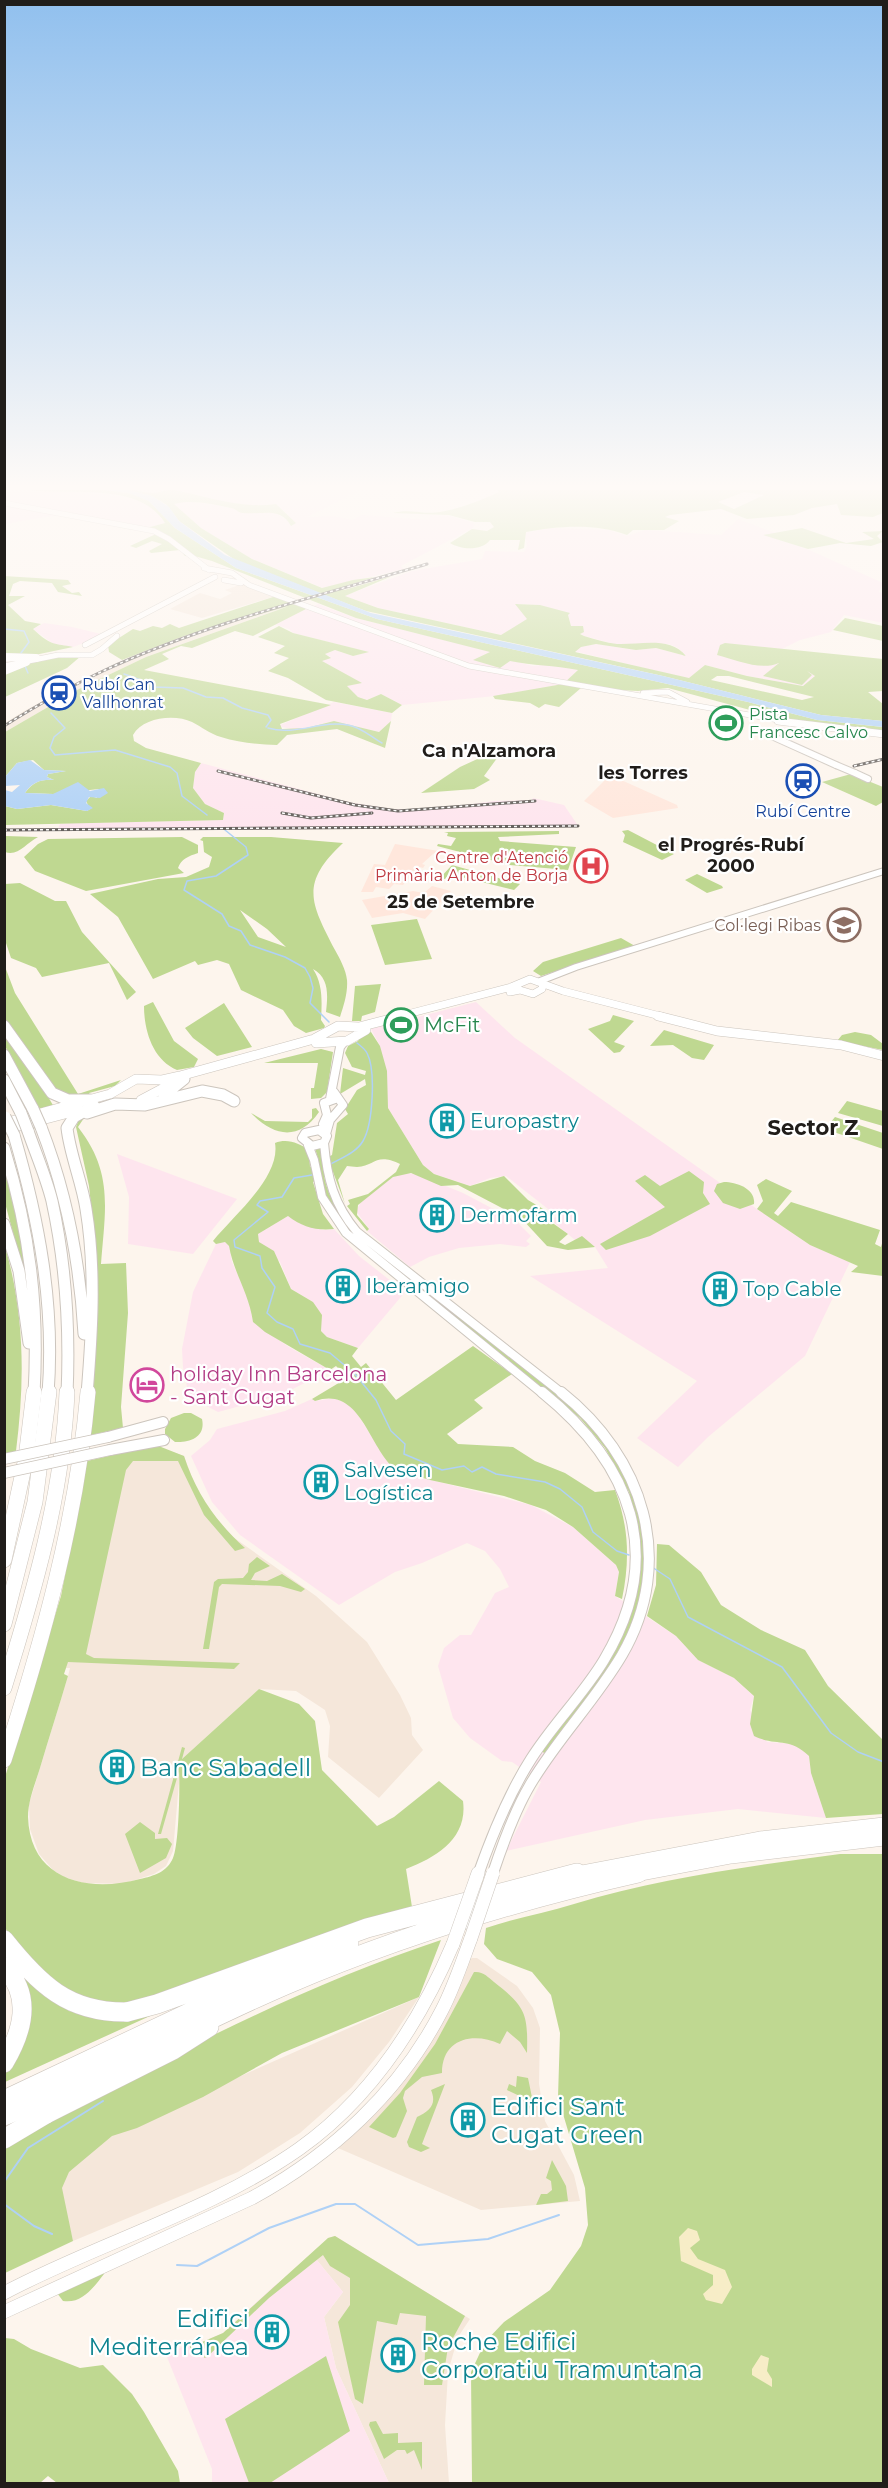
<svg xmlns="http://www.w3.org/2000/svg" width="888" height="2488" font-family="Montserrat,sans-serif">
  <style>
    .built { fill: #f5e7da }
    .industrial { fill: #fee5ee }
    .education { fill: #ffe7dc }
    .green { fill: #bfd891; fill-rule: evenodd }
    .sand { fill: #f7edc7 }
    .water { fill: #afd1f6 }
    .lines { fill: none; stroke-linecap: round; stroke-linejoin: round }
    .stream-far1 { stroke: #afd1f6; stroke-width: 1.5 }
    .stream { stroke: #afd1f6; stroke-width: 2 }
    .tertiary-far4-casing { stroke: #ccc5bd; stroke-width: 6 }
    .tertiary-far3-casing { stroke: #ccc5bd; stroke-width: 8 }
    .tertiary-far2-casing { stroke: #ccc5bd; stroke-width: 10 }
    .tertiary-far1-casing { stroke: #ccc5bd; stroke-width: 12 }
    .tertiary-casing { stroke: #ccc5bd; stroke-width: 14 }
    .secondary-far2-casing { stroke: #ccc5bd; stroke-width: 6 }
    .secondary-far1-casing { stroke: #ccc5bd; stroke-width: 8 }
    .secondary-casing { stroke: #ccc5bd; stroke-width: 10 }
    .trunk-far3-casing { stroke: #ccc5bd; stroke-width: 8 }
    .trunk-far2-casing { stroke: #ccc5bd; stroke-width: 13 }
    .trunk-far1-casing { stroke: #ccc5bd; stroke-width: 16 }
    .trunk-casing { stroke: #ccc5bd; stroke-width: 20 }
    .motorway-far2-casing { stroke: #ccc5bd; stroke-width: 13 }
    .motorway-far1-casing { stroke: #ccc5bd; stroke-width: 16 }
    .motorway-casing { stroke: #ccc5bd; stroke-width: 20 }
    .tertiary-far4 { stroke: #fff; stroke-width: 5 }
    .tertiary-far3 { stroke: #fff; stroke-width: 6 }
    .tertiary-far2 { stroke: #fff; stroke-width: 8 }
    .tertiary-far1 { stroke: #fff; stroke-width: 10 }
    .tertiary { stroke: #fff; stroke-width: 13 }
    .secondary-far2 { stroke: #fff; stroke-width: 5 }
    .secondary-far1 { stroke: #fff; stroke-width: 7 }
    .secondary { stroke: #fff; stroke-width: 9 }
    .trunk-far3 { stroke: #fff; stroke-width: 8 }
    .trunk-far2 { stroke: #fff; stroke-width: 11 }
    .trunk-far1 { stroke: #fff; stroke-width: 15 }
    .trunk { stroke: #fff; stroke-width: 19 }
    .motorway-far2 { stroke: #fff; stroke-width: 11 }
    .motorway-far1 { stroke: #fff; stroke-width: 15 }
    .motorway { stroke: #fff; stroke-width: 19 }
    .rail-casing { stroke: #625d59; stroke-width: 3 }
    .rail { stroke: #fff; stroke-width: 1.5; stroke-dasharray: 3; stroke-linecap: butt }
    .tertiary-bridge-far2-casing { stroke: #ccc5bd; stroke-width: 8; stroke-linecap: butt }
    .tertiary-bridge-far1-casing { stroke: #ccc5bd; stroke-width: 12; stroke-linecap: butt }
    .tertiary-bridge-casing { stroke: #ccc5bd; stroke-width: 14; stroke-linecap: butt }
    .trunk-bridge-casing { stroke: #ccc5bd; stroke-width: 13; stroke-linecap: butt }
    .motorway-bridge-casing { stroke: #ccc5bd; stroke-width: 13; stroke-linecap: butt }
    .tertiary-bridge-far2 { stroke: #fff; stroke-width: 6 }
    .tertiary-bridge-far1 { stroke: #fff; stroke-width: 10 }
    .tertiary-bridge { stroke: #fff; stroke-width: 13 }
    .trunk-bridge { stroke: #fff; stroke-width: 11 }
    .motorway-bridge { stroke: #fff; stroke-width: 11 }
    .labels { text-anchor: middle; dominant-baseline: central; stroke-width: 4.5; stroke-linejoin: round; paint-order: stroke }
    .far-transit-label { font-size: 16px; fill: #164399; stroke: #fff; text-anchor: start }
    .far-leisure-label { font-size: 16px; fill: #27864d; stroke: #fff; text-anchor: start }
    .far-health-label { font-size: 16px; fill: #be3a42; stroke: #fff; text-anchor: end }
    .far-education-label { font-size: 16px; fill: #785e54; stroke: #fff; text-anchor: end }
    .far-neighbourhood-label { font-size: 18px; font-weight: bold; fill: #201d1a; stroke: #fff }
    .leisure-label { font-size: 20px; fill: #27864d; stroke: #fff; text-anchor: start }
    .culture-label { font-size: 20px; fill: #0d838f; stroke: #fff; text-anchor: start }
    .hotel-label { font-size: 20px; fill: #b23c85; stroke: #fff; text-anchor: start }
    .neighbourhood-label { font-size: 21px; font-weight: bold; fill: #201d1a; stroke: #fff }
    .near-culture-label { font-size: 24px; fill: #0d838f; stroke: #fff; text-anchor: start }
  </style>
  <rect width="100%" height="100%" fill="#fdf5ed"/>
  <!-- built -->
  <path class="built" d="M242,584L276,596L202,618L170,609L200,593L220,599L232,593L225,590Z
    M286,604L289,606L146,657L79,689L5,732V723L24,711L116,663L184,636Z
    M161,1448L184,1456L195,1485L206,1506L233,1537L316,1596L367,1642L400,1695L411,1718L412,1735L423,1750L379,1798L328,1757L330,1726L325,1710L296,1691L259,1689L181,1760L173,1851L166,1866L154,1874L123,1884L83,1883L64,1877L53,1870L39,1854L30,1829L29,1804L68,1676L70,1668H66L114,1458Z
    M472,1958H477L517,1986L533,2008L540,2028L539,2084L545,2121L574,2175L580,2201L481,2210L331,2145L408,2064L465,1962Z
    M419,1997L389,2042L352,2087L300,2133L238,2172L73,2241L53,2159Z
    M335,2236L470,2319L458,2337L448,2372L445,2425L449,2483H389L336,2368L324,2317L343,2292L316,2259L328,2238Z"/>
  <!-- industrial -->
  <path class="industrial" d="M5,490L103,494L131,498L151,507L166,523L143,529L64,514L5,524Z
    M174,490H357L355,493L307,517L334,516L352,520L362,515L429,520L431,515L449,516L474,523L473,528L401,566L404,569L323,588L252,559L201,528L174,504L186,501L233,508L242,513H275L287,520L288,514L276,504L251,506L190,496Z
    M738,519L778,534L771,537L807,549L883,583L879,592L883,593V623L844,615L831,632L800,640L782,649L722,644L718,655L778,663L814,673V678L803,686L747,676L705,665L689,679L574,651L581,647L596,644L636,650L656,648L686,656L678,648L669,644H614L584,636L571,626L568,615L540,605L516,604L528,619L502,635L378,608L344,596L412,571L482,559L485,551L524,552L527,546L525,533L549,528L609,530L627,536L645,530L721,535Z
    M318,604L356,618L492,652L510,660L533,666L552,664L578,670L563,684L506,695L402,705L381,694L367,700L358,697L346,686L361,683L321,661L331,657L325,654L335,650L353,656L368,652L293,633L289,629L274,624Z
    M44,623L72,627L105,635L73,647L56,646L33,629Z
    M334,702L392,713L391,721L379,732L334,721L295,730L278,726Z
    M201,763L348,802L391,809L429,810L494,801L532,800L533,798L564,805L579,827L57,831L60,824L69,823L223,820L224,813L205,804L193,788L195,772Z
    M476,1002L515,1038L757,1209L810,1245L850,1262L805,1356L708,1437L678,1467L637,1438L697,1381L530,1276L608,1268L595,1247L582,1237L575,1240L551,1220L557,1216L506,1176L490,1178L470,1186L434,1174L423,1165L388,1108L380,1046L371,1029Z
    M117,1154L237,1199L193,1254L128,1244L129,1197Z
    M404,1173L416,1174L463,1193L516,1221L531,1236L526,1241L530,1244L526,1247L500,1244L459,1248L429,1257L410,1267L367,1231L369,1229L356,1211L362,1200L393,1177Z
    M288,1216L323,1230L334,1229L359,1256L405,1292L358,1348L327,1337L321,1331L313,1302L291,1289L280,1262L259,1242L258,1234Z
    M225,1242L229,1246L232,1262L250,1302L253,1322L289,1347L330,1370L281,1395L218,1412L189,1397L183,1367L182,1349L193,1292L216,1244Z
    M334,1398L348,1404L356,1412L390,1465L407,1474L531,1505L573,1527L616,1565L619,1572L615,1596L676,1636L698,1660L734,1678L754,1696L750,1710L767,1742L797,1744L809,1756L811,1773L826,1818L738,1809L645,1820L506,1851L541,1782L512,1762L502,1761L470,1738L453,1718L438,1666L444,1648L460,1635H471L495,1593L509,1587L500,1569L485,1551L467,1543L422,1563L395,1572L339,1605L240,1535L212,1502L191,1456L210,1440L217,1429L285,1411L312,1399L316,1401Z
    M316,2259L343,2292L324,2317L336,2368L389,2483H212V2469L167,2357L190,2341L202,2342L223,2333L274,2286Z"/>
  <!-- education -->
  <path class="education" d="M610,775L677,805L678,808L613,818L584,801Z
    M395,844L439,851L433,854L422,864L425,865L423,868L420,867L403,885L394,884L389,889L376,887L373,892H361L374,864L385,865Z
    M432,886L451,891L425,919L403,913L372,918L362,900L413,891L424,893Z"/>
  <!-- green -->
  <path class="green" d="M29,490H106L134,494L149,501L175,528L236,568L377,619L748,702L817,720L883,727V736L780,718L668,688L638,691L581,688L559,707L545,704L539,708L530,703L495,699L493,696L563,684L578,670C554,665 533,666 510,661L500,668L473,660L490,652L356,618L212,561L191,555L185,556L180,550L151,553L149,551L162,544L152,541L136,548L130,546L156,534L143,529L165,523C139,481 71,496 29,490Z
    M129,490C137,490 145,493 152,493C159,493 166,489 175,490C209,497 240,509 276,504L296,523L291,526C281,506 261,515 243,513C238,513 237,509 231,508C214,504 191,499 174,504L201,528L252,559L322,588L353,580L375,577L340,588L344,590L392,576L345,596L378,608L501,635L527,619L515,604L540,605L570,613L568,615L571,626H583L584,632L580,634L584,636C595,639 606,643 617,644C640,645 670,636 686,656L656,648L636,650L596,644L581,647L575,652L689,678L705,665L747,676L803,686L815,676L807,671L812,675L802,685L763,676L779,663C761,671 736,660 717,655L720,645L725,643L883,659V691L868,692L883,704V721L821,715L663,676L366,611L235,560L179,521L167,505L152,496ZM717,676H729L814,697L802,700L711,680Z
    M497,490H883V513L873,517L841,515L837,504L812,508L794,515L747,519L721,509L670,515L665,517L679,521L664,530H633L627,535C597,523 557,526 526,532L524,548L518,550L520,540H490C482,551 461,550 450,543L472,529L487,531L494,527L490,522H475L449,515L393,513C409,508 424,515 440,512C459,509 482,500 499,492ZM744,492L764,495L734,509L718,502Z
    M802,528L846,543L874,539L862,532L883,531L877,536L883,542L871,546L840,543L808,549L763,535Z
    M4,576L68,580L71,584L62,586L72,593L79,592L82,596L58,592L52,583L20,581L13,584L9,596H25L8,605L25,621L41,624L33,629C52,647 55,643 73,647L30,656L5,655Z
    M276,596L308,608L253,636L235,631L192,648L181,646L162,654L169,659L144,670L331,705L280,724L282,729L306,728L334,721L379,732L391,721L385,748L337,729L287,735L277,745C258,744 239,743 221,737C210,734 202,727 192,722C175,714 143,717 133,735L134,741L146,748L201,763L195,772L193,788L205,804L224,813L223,820L5,825V806L17,809L51,805L87,811L90,809L86,801L91,796L97,798L99,789L53,794L25,793C33,782 41,779 54,780L47,777L48,774L66,771L44,770L33,760L17,763L5,777V732L79,689L146,657L289,606L184,636L122,660L109,652L108,645L133,629L140,631L153,626L162,628L170,624L179,628Z
    M845,618L883,626V641L833,630Z
    M279,626L293,633L369,652L353,656L335,650L325,654L331,658L322,661L362,683L347,686L358,697L367,700L381,694L402,705L392,713L326,700L288,678L268,671L289,658L274,653L285,646L258,637Z
    M81,656L67,668L5,697L4,674C27,659 55,657 81,656Z
    M499,749L503,750L484,776L490,780L474,789L421,793L460,767Z
    M851,774L883,787V802L876,806L822,782Z
    M628,830L674,854L662,860L623,842L625,835L622,831Z
    M559,831V834L498,837L500,841L576,847L568,870L510,865L437,846L438,844L451,846L456,838L447,836L448,833L444,832Z
    M5,836L38,837C26,843 18,857 5,852Z
    M182,837L198,845V853C189,856 181,859 178,868L184,873L86,891L35,871L24,857L38,844L48,839Z
    M203,837H271L343,843C299,884 311,903 335,950C340,959 346,970 347,980C348,992 344,1005 340,1017L326,1012C328,994 329,978 313,969C323,984 322,1002 321,1020L325,1026L324,1028L306,1033L294,1026L283,1010L241,990L229,964L217,960L198,965L195,961L153,979L118,917L90,894L158,879L186,877L209,867L212,857L204,852L203,841L200,840ZM240,910L267,929L286,947L258,937Z
    M452,865L520,884L514,890L449,874L445,879L440,878Z
    M697,874L722,886L723,888L707,893L685,880Z
    M20,883L55,901H66L82,932L136,992L127,1000L109,963L42,977L36,968L11,958L5,940V884Z
    M417,919L432,959L385,965L371,925Z
    M621,938L635,946L541,976L533,971L543,962Z
    M4,964L15,993L78,1094L121,1080L115,1086L89,1093L91,1098L56,1094L5,1020Z
    M381,984L375,1012L362,1016L361,1021H352L355,986Z
    M153,1002L174,1041L198,1059L194,1067L177,1070C153,1060 144,1031 144,1006Z
    M224,1003L252,1047L217,1056L193,1038L185,1028Z
    M613,1015L634,1021L614,1042L625,1046L620,1052L614,1053L588,1029L610,1021Z
    M664,1030L714,1045L704,1060L692,1058L673,1045L650,1046Z
    M4,1031L36,1076L54,1107L39,1111L5,1046Z
    M371,1032L380,1046L387,1071L388,1108L423,1165L434,1174L470,1186L504,1176L528,1200L550,1213L547,1219L568,1234L559,1242L565,1245L582,1236L595,1247L568,1250L547,1246L522,1219L500,1207L458,1185L441,1186L411,1173L393,1177L358,1205L357,1215L369,1229L367,1231L347,1206L350,1204L348,1200L368,1194L396,1172L400,1164C376,1152 375,1166 357,1167C353,1167 350,1166 347,1166L338,1180L345,1204L333,1172L324,1176C329,1201 342,1218 357,1236C400,1272 445,1306 489,1340C523,1367 561,1392 590,1424C638,1474 660,1555 633,1621C613,1670 577,1712 546,1754L541,1751L607,1660L640,1547L629,1492L605,1448L580,1418L353,1237L330,1207L320,1178L313,1182L323,1214L334,1229C317,1231 302,1227 288,1216L258,1234L259,1242L274,1251L291,1289L313,1302L322,1315L321,1331L327,1337L358,1348L352,1356L361,1367L366,1363L396,1400L473,1346L512,1374L474,1400L483,1408L447,1434L458,1444L513,1447L535,1461L565,1473L595,1492L615,1490C629,1527 630,1560 622,1599L615,1596L619,1572L616,1565L573,1527L546,1510L504,1496L430,1480L396,1470C369,1449 361,1385 315,1401L312,1399L347,1378L336,1366L330,1370L265,1332L253,1322C249,1293 234,1274 229,1246L225,1242L216,1244L213,1241C233,1216 281,1177 275,1143C287,1138 299,1143 309,1150L310,1167L319,1162L315,1148L320,1147L322,1160L332,1155L337,1123L348,1114L345,1109L357,1090L366,1085L365,1079L340,1094L343,1068L365,1075L366,1071L352,1067L345,1053L348,1046L358,1041L361,1035Z
    M855,1032L871,1035L883,1044V1050L837,1041L842,1035Z
    M321,1049L333,1052L327,1092L321,1098L311,1099V1088H314L318,1063H264Z
    M847,1101L883,1111V1126L838,1113Z
    M316,1108L319,1112C299,1141 274,1137 251,1113L265,1121L308,1122L312,1118V1109Z
    M835,1117L883,1133V1149L825,1129Z
    M84,1118L78,1127C114,1173 105,1210 101,1264L126,1263L128,1313L121,1407L123,1428L91,1435L97,1264L89,1186L76,1127L79,1119Z
    M4,1167L24,1249L30,1296L5,1203Z
    M689,1171L704,1182L703,1193L710,1204L650,1236L606,1250L600,1244L665,1207L635,1181L645,1175L660,1186Z
    M766,1179L792,1191L774,1213L778,1216L791,1202L880,1230L875,1244L881,1247L883,1240V1276L851,1272L858,1266L810,1245L757,1209L763,1201L757,1185Z
    M724,1182C737,1182 756,1189 754,1204L740,1209L723,1203L714,1191L717,1184Z
    M4,1243C25,1313 25,1380 16,1451L5,1454Z
    M184,1413H191L202,1419C206,1437 190,1443 175,1442L165,1434V1429L171,1418Z
    M156,1445L184,1456C196,1493 216,1522 245,1548L235,1551L204,1515L178,1461H133L126,1470L86,1654L94,1658L240,1663L234,1669L68,1662L64,1674L68,1676C59,1707 49,1737 40,1768C35,1784 28,1801 28,1817C30,1881 89,1893 140,1879C154,1876 167,1872 173,1858C179,1845 180,1785 179,1771L161,1834H158L182,1747L185,1748L182,1759L259,1689L299,1704L315,1721L322,1770L377,1826L394,1817L439,1781L463,1801C468,1838 437,1857 406,1869L412,1907L140,2002C130,2003 116,2008 107,2006C63,1996 31,1962 5,1928V1777L61,1596L87,1461Z
    M657,1544L669,1545L701,1572L721,1605L761,1630L805,1650L828,1686L883,1740V1814L826,1818L811,1773L809,1756C788,1736 777,1747 754,1736L750,1724L754,1696L734,1678L698,1660L676,1636L647,1616L656,1585Z
    M257,1557L270,1566L255,1573L251,1580L267,1581L282,1574L305,1589L301,1592L280,1586L222,1584L219,1587L209,1649H203L214,1582L218,1579L243,1578L248,1572L249,1564Z
    M140,1822L155,1833V1839L167,1838L172,1844L166,1858L140,1873L125,1834Z
    M840,1854H883V2483H472L471,2372L485,2342L504,2322L550,2290L581,2246L588,2225L585,2188L558,2097L560,2033L551,1995L532,1972L497,1959L484,1944L486,1928C515,1918 545,1913 574,1904C660,1878 751,1866 840,1854Z
    M441,1940L419,1997L282,2053L203,2097L137,2128L112,2136L69,2172L62,2188L73,2241L5,2273L4,2146C145,2068 288,1991 441,1940Z
    M4,1948L49,1996L69,2011L123,2020L172,2006L5,2082V2072L31,2002L28,1987L5,1960Z
    M474,1972C483,1971 488,1977 494,1982C526,2007 528,2014 527,2053L520,2042L507,2031L500,2044C474,2032 442,2038 442,2073L422,2077L405,2091L403,2098L407,2111L396,2137L393,2138L369,2127L400,2093L435,2044Z
    M517,2076L528,2078L535,2112H531L526,2099L507,2090L509,2084L516,2087Z
    M445,2084L422,2144L430,2148L421,2152L409,2147L407,2142L417,2117C430,2111 437,2104 431,2090Z
    M552,2160L566,2186L568,2201L536,2205L541,2194H547L552,2190L551,2181L546,2178Z
    M335,2236L465,2316L448,2347L442,2385H424L426,2316L400,2313L397,2325L377,2321L363,2404L355,2399L338,2322L350,2305V2278L330,2266L323,2255L269,2298L207,2357L204,2358L206,2349L198,2346L195,2353L190,2350V2341L202,2342L223,2333L328,2238Z
    M103,2270L104,2274C93,2288 82,2304 63,2301L57,2293Z
    M5,2338L14,2339L31,2349L80,2368L103,2365L132,2394L144,2412L178,2471L180,2483H57L48,2476L40,2483H5Z
    M326,2356L350,2431L270,2483H249L225,2419Z
    M376,2421L383,2434L398,2433V2443L422,2442V2470L414,2450L407,2454L405,2450H397L384,2459L369,2425L370,2422Z"/>
  <!-- sand -->
  <path class="sand" d="M688,2228L697,2231L700,2240L690,2248L698,2259L725,2270L732,2287L722,2304L706,2300L703,2294L713,2285V2275L681,2261L679,2237Z
    M761,2355L769,2358L767,2371L772,2379V2387L752,2375V2369Z"/>
  <!-- water -->
  <path class="water" d="M106,490H129L152,496L169,507L179,521L225,555L371,613L663,676L821,715L883,721V727L817,720L748,702L377,619L236,568L175,528L149,501L129,493Z
    M30,760L44,770L66,771L48,774L47,777L54,780C42,779 32,782 25,793L53,794L78,782L90,791L104,788L108,793L100,798L89,797L86,803L93,808L87,811L51,805L17,809L5,806V790L12,792L20,785L5,786V777L17,763Z"/>
  <g class="lines">
    <!-- stream-far1 -->
    <path class="stream-far1" d="M4,629L24,631L29,642L21,653
      M25,666L28,673
      M124,674L149,683
      M150,684L154,687L183,688L206,697L223,698L242,708L268,715L271,720L266,727
      M51,713L65,728L54,737L50,748L55,755L115,750L170,767L177,773L182,796L207,815
      M268,728C296,736 321,720 348,725C361,727 371,737 382,743
      M225,830L246,847L248,855L216,876L187,881L184,890L222,914L229,926L241,931L250,945L285,957L305,968L310,977L313,988L310,1003L329,1022
      M329,1165C341,1158 356,1153 363,1141C373,1124 376,1070 367,1053C365,1049 361,1046 357,1043
      M312,1175L294,1178L282,1197L260,1201L257,1205L268,1212L234,1240L235,1247L260,1256L262,1268L275,1287L267,1313L277,1322L293,1329L300,1344L330,1353L355,1374L376,1400L391,1431L405,1444L404,1454L442,1470L464,1466L472,1472L482,1467L496,1474L545,1482L560,1489L582,1507L593,1532L617,1551L629,1555
      M652,1567L670,1579L688,1617L782,1667L831,1733L858,1752L884,1762"/>
    <!-- stream -->
    <path class="stream" d="M4,2182L28,2148L103,2101
      M4,2204L34,2226L52,2234
      M177,2265L197,2266L269,2228L336,2204H355L418,2245L488,2239L559,2215"/>
    <!-- tertiary-far4 casing -->
    <g class="tertiary-far4-casing">
      <path id="tertiary-far4" d="M85,645L215,577
        M102,649L117,636
        M4,666L58,655H92L102,649"/>
    </g>
    <!-- tertiary-far3 casing -->
    <g class="tertiary-far3-casing">
      <path id="tertiary-far3" d="M756,729L836,765
        M855,773L868,779
        M540,981L576,967L884,871"/>
    </g>
    <!-- tertiary-far2 casing -->
    <g class="tertiary-far2-casing">
      <path id="tertiary-far2" d="M330,1099L340,1047L344,1042
        M323,1124L327,1115L324,1103L335,1099
        M319,1130L327,1136L324,1143L312,1146L302,1138L305,1133Z
        M326,1134L330,1120L343,1105L334,1092
        M324,1143C327,1178 334,1205 357,1232L563,1394
        M308,1145L314,1160L322,1197L346,1233L543,1394"/>
    </g>
    <!-- tertiary-far1 casing -->
    <g class="tertiary-far1-casing">
      <path id="tertiary-far1" d="M108,1437L163,1422
        M110,1450L164,1440
        M493,1873C503,1843 514,1812 530,1785C557,1739 595,1701 622,1655C677,1560 643,1457 561,1392
        M478,1875C492,1835 508,1795 531,1759C553,1724 583,1695 604,1660C667,1555 631,1464 542,1392"/>
    </g>
    <!-- tertiary casing -->
    <g class="tertiary-casing">
      <path id="tertiary" d="M476,1879L478,1873
        M4,2293C100,2242 209,2212 299,2149C371,2098 419,2024 453,1944
        M4,2312L252,2198C331,2155 400,2092 442,2010C454,1987 462,1962 471,1938"/>
    </g>
    <!-- secondary-far2 casing -->
    <g class="secondary-far2-casing">
      <path id="secondary-far2" d="M4,503L154,531L169,539L209,570
        M204,568L232,573L249,585L469,666L790,722
        M224,580L241,583
        M643,693L668,692L687,702"/>
    </g>
    <!-- secondary-far1 casing -->
    <g class="secondary-far1-casing">
      <path id="secondary-far1" d="M778,721L884,734
        M510,992L520,990L533,994L542,989L543,984
        M396,1017L511,987L530,979L563,991L664,1017"/>
    </g>
    <!-- secondary casing -->
    <g class="secondary-casing">
      <path id="secondary" d="M658,1016L717,1031L841,1045L884,1056
        M316,1043L347,1041L366,1030
        M141,1100L175,1082
        M4,1123L110,1094L136,1079L162,1080L180,1076L314,1039L338,1026L359,1027L402,1016
        M4,1130L80,1110"/>
    </g>
    <!-- trunk-far3 casing -->
    <g class="trunk-far3-casing">
      <path id="trunk-far3" d="M4,657L36,658
        M4,671L26,662"/>
    </g>
    <!-- trunk-far2 casing -->
    <g class="trunk-far2-casing">
      <path id="trunk-far2" d="M4,1026L52,1093L68,1100H90
        M4,1055L33,1109
        M164,1095L184,1079
        M87,1113L115,1104L145,1105L202,1091L223,1095L234,1101
        M41,1127C67,1194 80,1262 84,1334
        M4,1148C30,1232 39,1306 34,1394
        M4,1224L19,1271L29,1343
        M87,1394C92,1333 96,1270 86,1209C82,1182 70,1155 67,1128L74,1117L94,1106"/>
    </g>
    <!-- trunk-far1 casing -->
    <g class="trunk-far1-casing">
      <path id="trunk-far1" d="M4,1560L26,1458L34,1392
        M4,1760C43,1640 77,1518 88,1392"/>
    </g>
    <!-- trunk casing -->
    <g class="trunk-casing">
      <path id="trunk" d="M4,1940C39,1984 68,2013 127,2012
        M4,1967C33,1996 23,2031 4,2063
        M4,2139L46,2114"/>
    </g>
    <!-- motorway-far2 casing -->
    <g class="motorway-far2-casing">
      <path id="motorway-far2" d="M4,1080L21,1113
        M28,1131C36,1154 46,1177 52,1201C66,1265 70,1328 67,1394
        M14,1135C39,1220 55,1305 48,1394"/>
    </g>
    <!-- motorway-far1 casing -->
    <g class="motorway-far1-casing">
      <path id="motorway-far1" d="M4,1624L35,1502L49,1392
        M4,1688C34,1592 63,1493 67,1392
        M571,1875L760,1839L884,1825
        M631,1875L731,1856L884,1838"/>
    </g>
    <!-- motorway casing -->
    <g class="motorway-casing">
      <path id="motorway" d="M127,2012L157,2004L367,1928L577,1873
        M4,2100L235,1991L349,1943
        M46,2114L173,2050L209,2027
        M4,2116C101,2076 192,2025 288,1984C401,1936 518,1900 638,1873"/>
    </g>
    <!-- tertiary-far4 -->
    <use href="#tertiary-far4" class="tertiary-far4"/>
    <!-- tertiary-far3 -->
    <use href="#tertiary-far3" class="tertiary-far3"/>
    <!-- tertiary-far2 -->
    <use href="#tertiary-far2" class="tertiary-far2"/>
    <!-- tertiary-far1 -->
    <use href="#tertiary-far1" class="tertiary-far1"/>
    <!-- tertiary -->
    <use href="#tertiary" class="tertiary"/>
    <!-- secondary-far2 -->
    <use href="#secondary-far2" class="secondary-far2"/>
    <!-- secondary-far1 -->
    <use href="#secondary-far1" class="secondary-far1"/>
    <!-- secondary -->
    <use href="#secondary" class="secondary"/>
    <!-- trunk-far3 -->
    <use href="#trunk-far3" class="trunk-far3"/>
    <!-- trunk-far2 -->
    <use href="#trunk-far2" class="trunk-far2"/>
    <!-- trunk-far1 -->
    <use href="#trunk-far1" class="trunk-far1"/>
    <!-- trunk -->
    <use href="#trunk" class="trunk"/>
    <!-- motorway-far2 -->
    <use href="#motorway-far2" class="motorway-far2"/>
    <!-- motorway-far1 -->
    <use href="#motorway-far1" class="motorway-far1"/>
    <!-- motorway -->
    <use href="#motorway" class="motorway"/>
    <!-- rail casing -->
    <g class="rail-casing">
      <path id="rail" d="M4,726C36,706 69,687 103,671C207,623 318,596 427,564
        M854,766L884,759
        M218,771L355,805L398,811L535,801
        M282,813L311,818L372,813
        M4,830L578,826"/>
    </g>
    <!-- rail -->
    <use href="#rail" class="rail"/>
    <!-- tertiary-bridge-far2 casing -->
    <g class="tertiary-bridge-far2-casing">
      <path id="tertiary-bridge-far2" d="M836,765L855,773"/>
    </g>
    <!-- tertiary-bridge-far1 casing -->
    <g class="tertiary-bridge-far1-casing">
      <path id="tertiary-bridge-far1" d="M4,1459L108,1437
        M4,1473L110,1450"/>
    </g>
    <!-- tertiary-bridge casing -->
    <g class="tertiary-bridge-casing">
      <path id="tertiary-bridge" d="M471,1938L493,1873
        M453,1944L476,1879"/>
    </g>
    <!-- trunk-bridge casing -->
    <g class="trunk-bridge-casing">
      <path id="trunk-bridge" d="M33,1109L41,1127"/>
    </g>
    <!-- motorway-bridge casing -->
    <g class="motorway-bridge-casing">
      <path id="motorway-bridge" d="M21,1113L28,1131
        M5,1117L14,1135"/>
    </g>
    <!-- tertiary-bridge-far2 -->
    <use href="#tertiary-bridge-far2" class="tertiary-bridge-far2"/>
    <!-- tertiary-bridge-far1 -->
    <use href="#tertiary-bridge-far1" class="tertiary-bridge-far1"/>
    <!-- tertiary-bridge -->
    <use href="#tertiary-bridge" class="tertiary-bridge"/>
    <!-- trunk-bridge -->
    <use href="#trunk-bridge" class="trunk-bridge"/>
    <!-- motorway-bridge -->
    <use href="#motorway-bridge" class="motorway-bridge"/>
  </g>
  <!-- sky -->
  <linearGradient id="sky" x2="0" y2="1"><stop stop-color="#91c0ee"/><stop offset="0.58" stop-color="#fefaf7"/><stop offset="1" stop-color="#fefaf7" stop-opacity="0"/></linearGradient>
  <rect width="888" height="838" fill="url(#sky)"/>
  <!-- icons -->
  <defs>
    <g id="station-ring" transform="scale(1.725)"><circle r="9.5" fill="#fff" stroke="#1a4fb4" stroke-width="1.5"/><path d="M-3-6H3Q5-6 5-4V2Q5 4 3 4L4.5 6H3L1.5 4h-3L-3 6H-4.5L-3 4Q-5 4-5 2V-4Q-5-6-3-6ZM-3.5-4v3h7v-3ZM-3.5 1v1.5H-2V1ZM2 1v1.5H3.5V1Z" fill="#1a4fb4"/></g>
    <g id="stadium-ring" transform="scale(1.725)"><circle r="9.5" fill="#fff" stroke="#2e9e5b" stroke-width="1.5"/><path d="M0-5a6.5 5 0 1 0 0 10a6.5 5 0 1 0 0-10ZM-3.5-1.8h7v3.6h-7Z" fill="#2e9e5b"/></g>
    <g id="hospital-ring" transform="scale(1.725)"><circle r="9.5" fill="#fff" stroke="#e0444e" stroke-width="1.5"/><path d="M-5-5h3v3.5h4V-5h3V5h-3V1.5h-4V5h-3Z" fill="#e0444e"/></g>
    <g id="school-ring" transform="scale(1.725)"><circle r="9.5" fill="#fff" stroke="#8d6e63" stroke-width="1.5"/><path d="M0-5L7-2L0 1L-7-2ZM-4 1L0 2.5L4 1V4Q0 6-4 4Z" fill="#8d6e63"/></g>
    <g id="building-ring" transform="scale(1.725)"><circle r="9.5" fill="#fff" stroke="#0f9aa8" stroke-width="1.5"/><path d="M-4-6H4V6H1V3H-1V6H-4ZM-2.5-4.3h1.7v1.8h-1.7ZM.8-4.3h1.7v1.8H.8ZM-2.5-1h1.7V.8h-1.7ZM.8-1h1.7V.8H.8Z" fill="#0f9aa8"/></g>
    <g id="hotel-ring" transform="scale(1.725)"><circle r="9.5" fill="#fff" stroke="#d1479c" stroke-width="1.5"/><path d="M-6-4.5h1.5V1H6V5H4.5V3h-9V5H-6ZM-4 0a1.8 1.8 0 1 1 3.6 0ZM.5 0V-2.5h3Q6-2.5 6 0Z" fill="#d1479c"/></g>
  </defs>
  <g fill-rule="evenodd">
    <use href="#station-ring" x="59" y="693"/>
    <use href="#stadium-ring" x="726" y="723"/>
    <use href="#station-ring" x="803" y="781"/>
    <use href="#hospital-ring" x="591" y="866"/>
    <use href="#school-ring" x="844" y="925"/>
    <use href="#stadium-ring" x="401" y="1025"/>
    <use href="#building-ring" x="447" y="1121"/>
    <use href="#building-ring" x="437" y="1215"/>
    <use href="#building-ring" x="343" y="1286"/>
    <use href="#building-ring" x="720" y="1289"/>
    <use href="#hotel-ring" x="147" y="1385"/>
    <use href="#building-ring" x="321" y="1482"/>
    <use href="#building-ring" x="117" y="1767"/>
    <use href="#building-ring" x="468" y="2120"/>
    <use href="#building-ring" x="272" y="2332"/>
    <use href="#building-ring" x="398" y="2355"/>
  </g>
  <g class="labels">
    <!-- far-transit labels -->
    <g class="far-transit-label">
      <text x="82" y="684">Rubí Can<tspan x="82" dy="18">Vallhonrat</tspan></text>
      <text x="803" y="811" text-anchor="middle">Rubí Centre</text>
    </g>
    <!-- far-leisure labels -->
    <g class="far-leisure-label">
      <text x="749" y="714">Pista<tspan x="749" dy="18">Francesc Calvo</tspan></text>
    </g>
    <!-- far-health labels -->
    <g class="far-health-label">
      <text x="568" y="857">Centre d'Atenció<tspan x="568" dy="18">Primària Anton de Borja</tspan></text>
    </g>
    <!-- far-education labels -->
    <g class="far-education-label">
      <text x="821" y="925">Col·legi Ribas</text>
    </g>
    <!-- far-neighbourhood labels -->
    <g class="far-neighbourhood-label">
      <text x="489" y="751">Ca n'Alzamora</text>
      <text x="643" y="773">les Torres</text>
      <text x="731" y="845">el Progrés-Rubí<tspan x="731" dy="21">2000</tspan></text>
      <text x="461" y="902">25 de Setembre</text>
    </g>
    <!-- leisure labels -->
    <g class="leisure-label">
      <text x="424" y="1025">McFit</text>
    </g>
    <!-- culture labels -->
    <g class="culture-label">
      <text x="470" y="1121">Europastry</text>
      <text x="460" y="1215">Dermofarm</text>
      <text x="366" y="1286">Iberamigo</text>
      <text x="743" y="1289">Top Cable</text>
      <text x="344" y="1470">Salvesen<tspan x="344" dy="23">Logística</tspan></text>
    </g>
    <!-- hotel labels -->
    <g class="hotel-label">
      <text x="170" y="1374">holiday Inn Barcelona<tspan x="170" dy="23">- Sant Cugat</tspan></text>
    </g>
    <!-- neighbourhood labels -->
    <g class="neighbourhood-label">
      <text x="813" y="1127">Sector Z</text>
    </g>
    <!-- near-culture labels -->
    <g class="near-culture-label">
      <text x="140" y="1767">Banc Sabadell</text>
      <text x="491" y="2106">Edifici Sant<tspan x="491" dy="28">Cugat Green</tspan></text>
      <text x="249" y="2318" text-anchor="end">Edifici<tspan x="249" dy="28">Mediterránea</tspan></text>
      <text x="421" y="2341">Roche Edifici<tspan x="421" dy="28">Corporatiu Tramuntana</tspan></text>
    </g>
  </g>
  <!-- border -->
  <rect width="888" height="2488" fill="none" stroke="#201d1a" stroke-width="12"/>
</svg>
